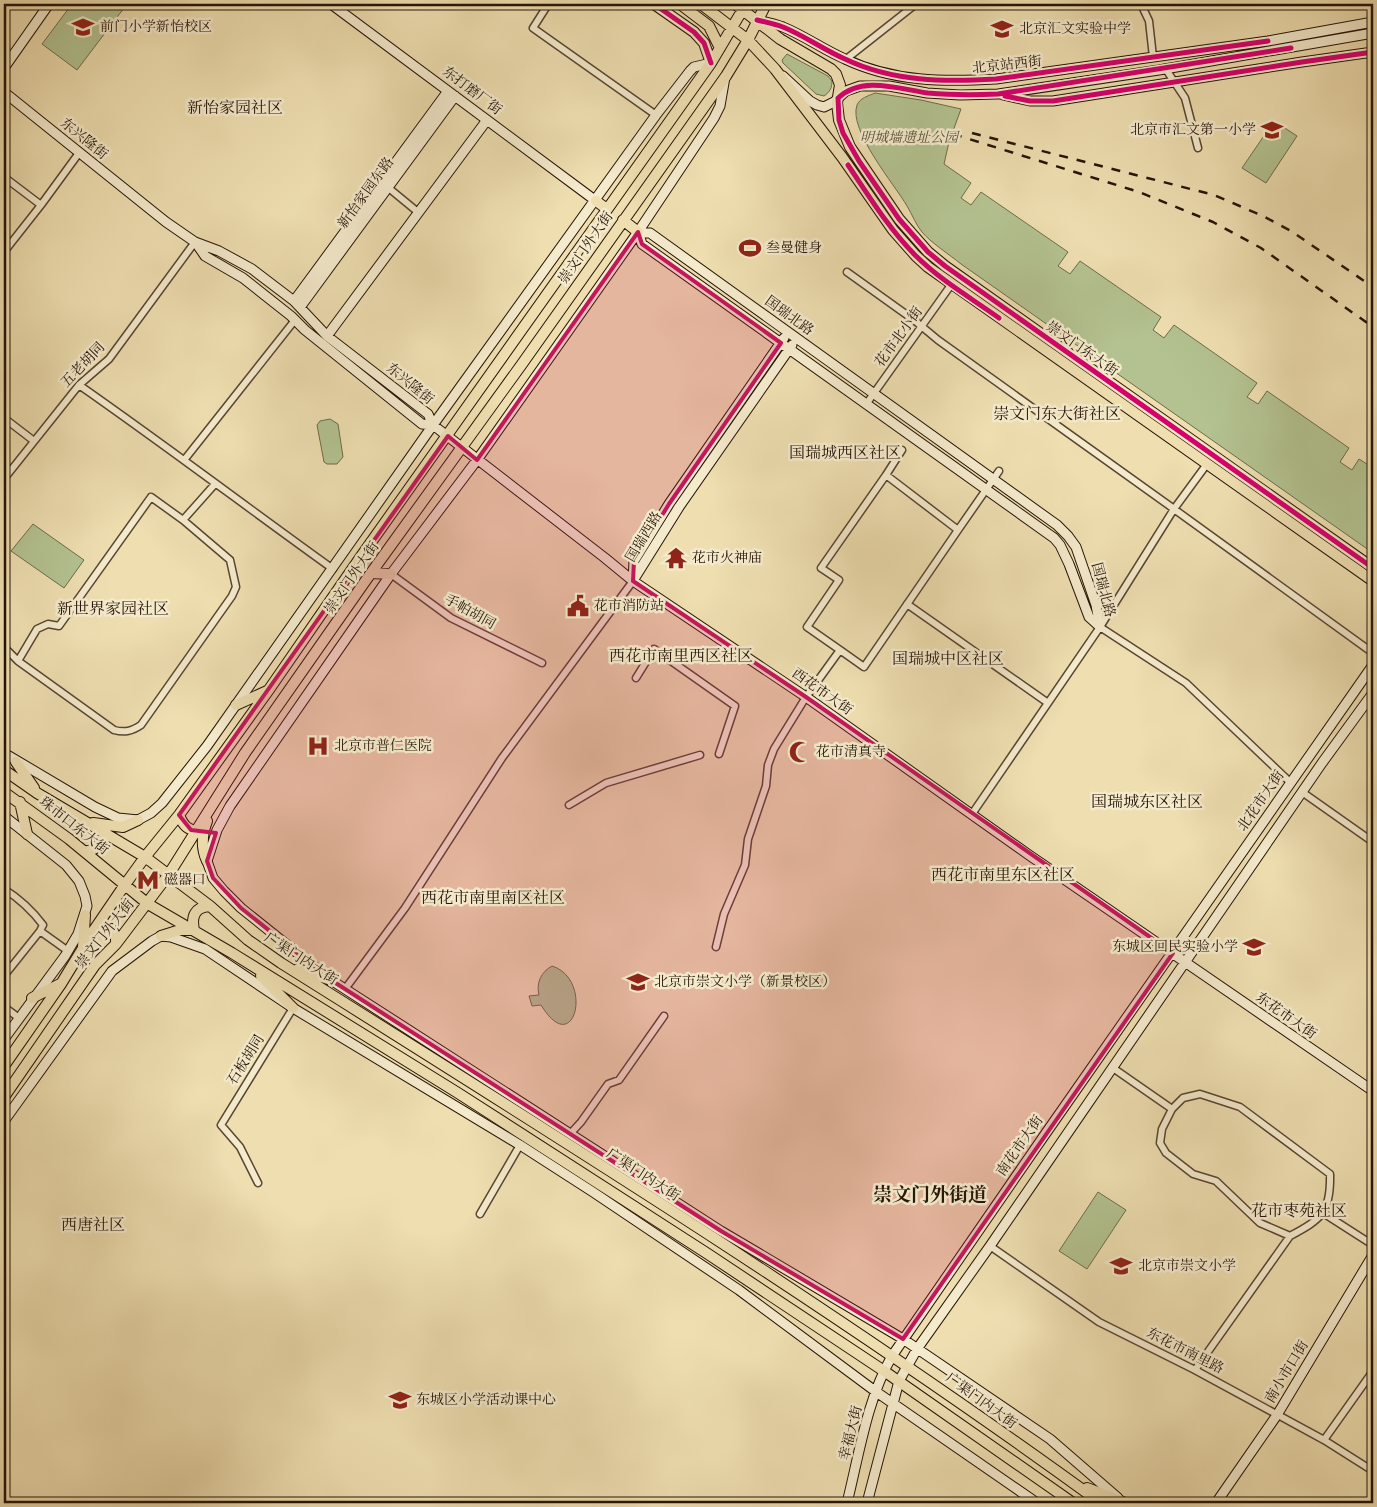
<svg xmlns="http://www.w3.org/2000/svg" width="1377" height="1507" font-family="'Old Standard TT','Noto Serif SC',serif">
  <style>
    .green { fill: #b3c290; stroke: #6c6b4c }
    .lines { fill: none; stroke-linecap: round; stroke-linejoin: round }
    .street-casing { stroke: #574631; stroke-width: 9 }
    .secondary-casing { stroke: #251407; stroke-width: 11 }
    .primary-casing { stroke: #251407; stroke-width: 12 }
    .street { stroke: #f4eacc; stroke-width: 6 }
    .secondary { stroke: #f4eacc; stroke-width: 9 }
    .primary { stroke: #eedeb0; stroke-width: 10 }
    .rail { stroke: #251407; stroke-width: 2.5; stroke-dasharray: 9 9; stroke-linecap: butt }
    .cycleway-casing { stroke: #f4eacc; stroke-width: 8 }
    .cycleway { stroke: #d6006c; stroke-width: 5 }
    .marked { fill: #c2185b; fill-opacity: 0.2; stroke: #c2185b; stroke-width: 4; stroke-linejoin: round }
    .labels { text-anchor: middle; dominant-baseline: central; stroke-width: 5; stroke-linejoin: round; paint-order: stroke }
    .poi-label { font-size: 14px; fill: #251407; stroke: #f4eacc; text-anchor: start }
    .street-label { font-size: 14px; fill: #251407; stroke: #f4eacc }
    .park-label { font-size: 14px; font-style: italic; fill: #575137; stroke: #f4eacc }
    .quarter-label { font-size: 16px; fill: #251407; stroke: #f4eacc }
    .district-label { font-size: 19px; font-weight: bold; fill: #251407; stroke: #f4eacc }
  </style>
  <rect width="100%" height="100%" fill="#eedeb0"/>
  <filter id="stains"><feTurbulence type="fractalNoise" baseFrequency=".004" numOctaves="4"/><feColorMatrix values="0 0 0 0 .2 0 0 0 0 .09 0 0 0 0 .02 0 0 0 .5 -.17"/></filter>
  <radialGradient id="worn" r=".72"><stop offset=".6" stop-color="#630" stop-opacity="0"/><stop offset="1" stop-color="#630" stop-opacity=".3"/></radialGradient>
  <!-- green -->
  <path class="green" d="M72,4H127L77,70L42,44Z
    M787,54L828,76L832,81C832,88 830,92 824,96L816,94L783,63L782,60Z
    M875,93L921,100L961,109L949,142L944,164L971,183L961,198L971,205L981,192L1068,252L1058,266L1070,274L1080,261L1161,317L1153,330L1164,338L1174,325L1257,383L1247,397L1258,404L1267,391L1349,448L1340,462L1352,470L1359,459L1373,468V553L961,264C950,255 930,242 922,232C916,225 912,214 907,206C895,185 848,130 857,105C860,98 868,96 875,93Z
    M1274,121L1297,136L1266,183L1242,168Z
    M330,419L338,424L343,457L337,464H327L324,462L317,425L320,421Z
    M33,524L84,560L64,588L11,551Z
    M552,966C594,979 575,1061 541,1005L532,1006L529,996L539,995C536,983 541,972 552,966Z
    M1098,1192L1126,1210L1087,1269L1059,1251Z"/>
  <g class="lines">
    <!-- street casing -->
    <g class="street-casing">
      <path id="street" d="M544,4L547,6L533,28L656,115
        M1141,4L1149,21L1153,57
        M845,60L916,4
        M1165,68L1185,98L1198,148
        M4,177L41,205
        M385,185L419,213
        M4,252L41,205L79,153
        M847,272L914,320L938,340L1174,509L1373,653
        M4,335V338
        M79,385C165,445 248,508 333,569
        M867,403L951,285
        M4,418L34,441
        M185,459L295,320
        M886,475L902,450
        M4,479L79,385L109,359L195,242
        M183,520L215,484
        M958,530L999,471
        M391,574L451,618L542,663
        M907,604L1048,703
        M1100,627L1186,683L1291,783
        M4,647L18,661L114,730C125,733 132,731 141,725L232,596L236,587L230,560L183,520L151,497L59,626L48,624L37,629L18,661
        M636,678L654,649L735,706L719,754
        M1302,792L1373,842
        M569,805L606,783L700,755
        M972,814L1100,627L1174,509L1207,464
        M4,889C20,899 31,909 43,925L40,931
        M716,947L724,914L745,865L748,839L766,786L768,765L774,749L806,697L840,650L807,627L839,580L821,568L886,475L958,530L864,667L840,650
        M4,976L40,931L68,951
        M345,989L405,908L502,758L633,581
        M4,1007L19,1018
        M1113,1068L1172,1109
        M1200,1094L1240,1107L1330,1174C1331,1212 1322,1219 1290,1236L1260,1223L1216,1181L1193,1174L1166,1153L1160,1143L1162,1129L1172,1109L1183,1098Z
        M570,1134L581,1122L608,1084L619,1080L664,1016
        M258,1183L240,1147L221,1125L293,1008
        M1323,1213L1373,1245
        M480,1214L520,1145
        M990,1246L1099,1322L1195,1370L1324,1440L1373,1471
        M1195,1370L1290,1236
        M1324,1440L1373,1371"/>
    </g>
    <!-- secondary casing -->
    <g class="secondary-casing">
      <path id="secondary" d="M331,4L596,201
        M757,20C766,22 775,24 783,27C805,36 824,50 845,59C893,82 945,82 996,79L1268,41L1373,22
        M4,68L49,4
        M783,76L810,101L817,105L824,107L834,102L846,91L860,86H889L927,93L960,95L998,94L1159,70L1373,33
        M725,77L720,106L714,118L638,232L477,460L391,574L230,806L217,830L207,861L213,878L224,891L241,908L331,980L721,1231L903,1339L1050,1439L1118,1498
        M4,92L166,222L195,242L219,251L252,269L294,301L327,336L428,414L433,425L605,558L633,581L806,697L1029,855L1373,1091
        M1003,95L1030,101H1053L1302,62L1373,52
        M638,232L650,233L1057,525L1068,536L1076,547L1096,605L1100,627L1089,617L1069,564L1060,545L1054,538L642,244Z
        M196,243L205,256L243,278L291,316L305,330L422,424L433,425
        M294,301L448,91
        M301,306L455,96
        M327,336L487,120
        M634,579L679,507L792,345
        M633,581L634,561L669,504L784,338
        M4,753L95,807L118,818L138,820L151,813L162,803L207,746L433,425L656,115L690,71L694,67L711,63
        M4,816L66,865L79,881L85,896L87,906L78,934L65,956L4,1039
        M4,1121L112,971L152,941L161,936L171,937L205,949L293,1008L520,1145L593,1192L739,1290L875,1391L1037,1503
        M847,1503C859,1455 867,1399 892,1356L1046,1133L1373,665
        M867,1503L899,1381L917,1349L990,1246L1322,763L1373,693
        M1216,1503L1277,1415L1373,1255"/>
    </g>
    <!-- primary casing -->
    <g class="primary-casing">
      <path id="primary" d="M654,4L694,32L704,43L711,63
        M680,4L709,26L720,48
        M701,4L748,40L775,69L842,157L893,230L916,256L928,267L1373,581
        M735,4L780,39L831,69L836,74L840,85L837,103L839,120L850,147L899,219L928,252L945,266L1373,568
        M596,201L607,209
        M623,220L638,232
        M371,573L391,574
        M236,705L267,691
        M16,762L34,788
        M4,770L37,793L145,857L210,906L248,940L281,963C558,1137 836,1310 1101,1503
        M4,792L69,839L148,904L232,953L458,1093L708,1254L884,1371L1073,1503
        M20,802L27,834
        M179,815C183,825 187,830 198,831
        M93,823L123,827L138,820
        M85,852C94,850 99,847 104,839L103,831
        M207,861C201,848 202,834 207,821
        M94,930L102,927L112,930L116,937V944
        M161,936L180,930H194C191,916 195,907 210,906
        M83,947L85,915
        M298,969L331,980
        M261,976L293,1008
        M32,998L60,984
        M4,1066L61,984L94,930L124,886L145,857L179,815L268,691L362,555L711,63L746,4
        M4,1097L95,965L116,944L169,874L245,753L371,573L522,364L726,76L748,40L766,4
        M1087,1488L1123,1502"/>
    </g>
    <!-- street -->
    <use href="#street" class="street"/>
    <!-- secondary -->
    <use href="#secondary" class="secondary"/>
    <!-- primary -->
    <use href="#primary" class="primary"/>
    <!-- rail -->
    <path class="rail" d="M972,133L1214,195L1263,216L1291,231L1373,287
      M953,134L1139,192L1213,222L1261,248L1373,327"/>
    <!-- cycleway casing -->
    <g class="cycleway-casing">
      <path id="cycleway" d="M654,4L694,32L704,43L711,63
        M757,20C766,22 775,24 783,27C805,36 824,50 845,59C893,82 945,82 996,79L1268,41
        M1291,48L998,94C974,95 951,95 928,93C899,89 862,75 838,98L839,120L843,133L859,161L899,219L928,252L945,266L1373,568
        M1005,96L1030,101H1053L1302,62L1373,52
        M848,165C869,196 889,229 915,255C940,280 971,298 999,318"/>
    </g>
    <!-- cycleway -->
    <use href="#cycleway" class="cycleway"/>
  </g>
  <!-- marked area -->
  <path class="marked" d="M638,232L642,244L781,343L669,504L634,561L633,581L806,697L1173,953L903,1339L721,1231L331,980L241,908L213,878L207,861L216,833L191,830L179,815L448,436L477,460Z"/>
  <!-- icons -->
  <defs>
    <g id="school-bare" transform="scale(1.725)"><path d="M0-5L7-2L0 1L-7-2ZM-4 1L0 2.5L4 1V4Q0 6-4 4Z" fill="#8f2418" stroke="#f4eacc" stroke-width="2.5" paint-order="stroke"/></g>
    <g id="stadium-bare" transform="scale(1.725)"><path d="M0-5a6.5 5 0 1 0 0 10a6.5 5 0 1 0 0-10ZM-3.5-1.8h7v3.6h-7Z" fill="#8f2418" stroke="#f4eacc" stroke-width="2.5" paint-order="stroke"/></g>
    <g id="temple-bare" transform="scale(1.725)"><path d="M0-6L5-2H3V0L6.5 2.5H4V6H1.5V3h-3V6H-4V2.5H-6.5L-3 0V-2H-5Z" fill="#8f2418" stroke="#f4eacc" stroke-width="2.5" paint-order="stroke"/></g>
    <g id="civic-bare" transform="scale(1.725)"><path d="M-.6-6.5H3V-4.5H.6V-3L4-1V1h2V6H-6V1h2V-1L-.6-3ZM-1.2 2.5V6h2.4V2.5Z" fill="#8f2418" stroke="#f4eacc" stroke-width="2.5" paint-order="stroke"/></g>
    <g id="hospital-bare" transform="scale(1.725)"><path d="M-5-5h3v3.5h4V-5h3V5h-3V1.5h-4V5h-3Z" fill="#8f2418" stroke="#f4eacc" stroke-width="2.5" paint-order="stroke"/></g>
    <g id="mosque-bare" transform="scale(1.725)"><path d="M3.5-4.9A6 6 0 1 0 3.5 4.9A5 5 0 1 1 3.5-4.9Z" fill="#8f2418" stroke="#f4eacc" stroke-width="2.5" paint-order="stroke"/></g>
    <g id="metro-bare" transform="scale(1.725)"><path d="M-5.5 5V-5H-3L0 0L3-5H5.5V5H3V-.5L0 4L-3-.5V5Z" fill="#8f2418" stroke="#f4eacc" stroke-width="2.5" paint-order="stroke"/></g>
  </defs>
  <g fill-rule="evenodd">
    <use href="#school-bare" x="83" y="27"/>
    <use href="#school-bare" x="1002" y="29"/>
    <use href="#school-bare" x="1272" y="130"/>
    <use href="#stadium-bare" x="750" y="248"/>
    <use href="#temple-bare" x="676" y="558"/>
    <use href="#civic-bare" x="578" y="606"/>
    <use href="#hospital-bare" x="318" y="746"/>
    <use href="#mosque-bare" x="800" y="752"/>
    <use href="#metro-bare" x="148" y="880"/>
    <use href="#school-bare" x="1254" y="947"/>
    <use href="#school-bare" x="638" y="982"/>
    <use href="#school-bare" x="1121" y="1266"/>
    <use href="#school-bare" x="400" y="1400"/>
  </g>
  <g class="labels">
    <!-- poi labels -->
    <g class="poi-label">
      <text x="100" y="27">前门小学新怡校区</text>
      <text x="1019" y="29">北京汇文实验中学</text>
      <text x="1256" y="130" text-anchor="end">北京市汇文第一小学</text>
      <text x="766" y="248">叁曼健身</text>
      <text x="692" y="558">花市火神庙</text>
      <text x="594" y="606">花市消防站</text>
      <text x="334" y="746">北京市普仁医院</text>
      <text x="816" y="752">花市清真寺</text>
      <text x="164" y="880">磁器口</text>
      <text x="1238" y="947" text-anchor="end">东城区回民实验小学</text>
      <text x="654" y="982">北京市崇文小学（新景校区）</text>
      <text x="1138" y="1266">北京市崇文小学</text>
      <text x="416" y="1400">东城区小学活动课中心</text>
    </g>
    <!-- street labels -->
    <g class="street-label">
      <text transform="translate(1007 65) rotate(-6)">北京站西街</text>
      <text transform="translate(472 91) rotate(37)">东打磨厂街</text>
      <text transform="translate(84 139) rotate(39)">东兴隆街</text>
      <text transform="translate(366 193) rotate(-54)">新怡家园东路</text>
      <text transform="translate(586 248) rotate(-55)">崇文门外大街</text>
      <text transform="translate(789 316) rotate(36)">国瑞北路</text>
      <text transform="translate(899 337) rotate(-54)">花市北小街</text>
      <text transform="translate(1082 349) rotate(35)">崇文门东大街</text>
      <text transform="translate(83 365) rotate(-46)">五老胡同</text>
      <text transform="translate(410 384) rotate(39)">东兴隆街</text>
      <text transform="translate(644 537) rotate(-59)">国瑞西路</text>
      <text transform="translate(352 578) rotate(-55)">崇文门外大街</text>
      <text transform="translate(1103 590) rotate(75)">国瑞北路</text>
      <text transform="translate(470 612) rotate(29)">手帕胡同</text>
      <text transform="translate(822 692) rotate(35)">西花市大街</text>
      <text transform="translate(1261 801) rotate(-55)">北花市大街</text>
      <text transform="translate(74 826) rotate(38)">珠市口东大街</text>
      <text transform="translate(105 934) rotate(-51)">崇文门外大街</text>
      <text transform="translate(301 959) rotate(33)">广渠门内大街</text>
      <text transform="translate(1286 1016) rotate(35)">东花市大街</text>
      <text transform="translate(246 1060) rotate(-58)">石板胡同</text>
      <text transform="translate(1020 1146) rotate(-55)">南花市大街</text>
      <text transform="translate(643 1175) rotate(33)">广渠门内大街</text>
      <text transform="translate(1185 1351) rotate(27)">东花市南里路</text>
      <text transform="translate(1287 1372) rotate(-59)">南小市口街</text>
      <text transform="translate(981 1401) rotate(36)">广渠门内大街</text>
      <text transform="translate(851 1433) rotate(-76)">幸福大街</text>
    </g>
    <!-- park labels -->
    <g class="park-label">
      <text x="909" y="138">明城墙遗址公园</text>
    </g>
    <!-- quarter labels -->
    <g class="quarter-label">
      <text x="235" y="109">新怡家园社区</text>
      <text x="1057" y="415">崇文门东大街社区</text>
      <text x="845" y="454">国瑞城西区社区</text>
      <text x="113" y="610">新世界家园社区</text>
      <text x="681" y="657">西花市南里西区社区</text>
      <text x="948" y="660">国瑞城中区社区</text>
      <text x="1147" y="803">国瑞城东区社区</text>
      <text x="1003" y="876">西花市南里东区社区</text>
      <text x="493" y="899">西花市南里南区社区</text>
      <text x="1299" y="1212">花市枣苑社区</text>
      <text x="93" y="1226">西唐社区</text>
    </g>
    <!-- district labels -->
    <g class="district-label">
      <text x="930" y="1196">崇文门外街道</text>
    </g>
  </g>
  <!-- margin -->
  <rect width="1377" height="1507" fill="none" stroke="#eedeb0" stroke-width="20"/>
  <rect x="5" y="5" width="1367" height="1497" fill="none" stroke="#251407" stroke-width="2.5"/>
  <rect x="10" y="10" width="1357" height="1487" fill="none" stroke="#251407"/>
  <rect width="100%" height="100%" filter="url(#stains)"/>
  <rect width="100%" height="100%" fill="url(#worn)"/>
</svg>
